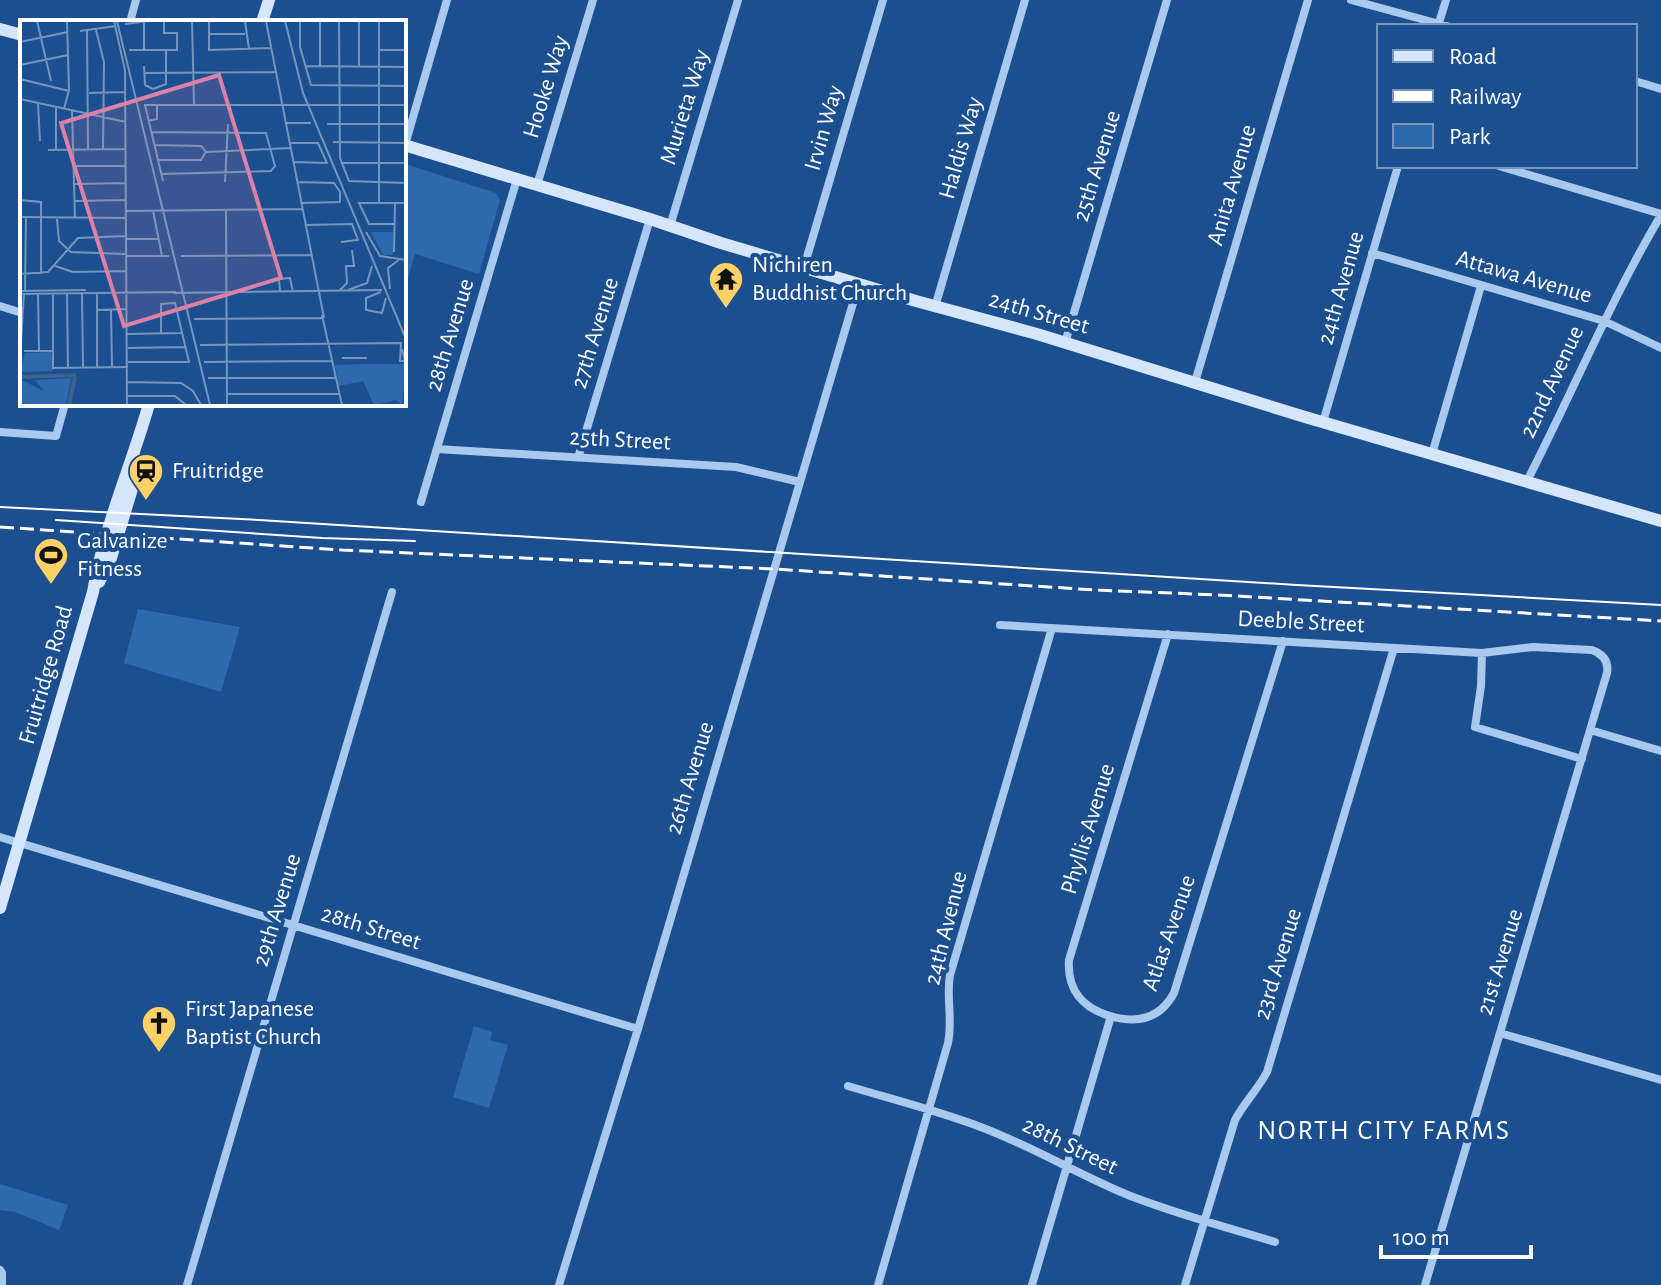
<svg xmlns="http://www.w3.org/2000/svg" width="1661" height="1285" font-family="'Alegreya Sans',sans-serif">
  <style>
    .green { fill: #2e69ad }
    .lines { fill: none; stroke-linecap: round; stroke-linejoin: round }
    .street { stroke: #a9c9ee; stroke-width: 8 }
    .secondary { stroke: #d6e6fa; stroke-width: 12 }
    .tram { stroke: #fff; stroke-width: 2 }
    .rail { stroke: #fff; stroke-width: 3; stroke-dasharray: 14 6; stroke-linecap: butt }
    .labels { text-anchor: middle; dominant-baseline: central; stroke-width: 8; stroke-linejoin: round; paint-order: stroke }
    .street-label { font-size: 24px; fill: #fff; stroke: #1b4f8f }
    .poi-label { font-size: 24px; fill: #fff; stroke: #1b4f8f; text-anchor: start }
    .quarter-label { font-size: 28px; letter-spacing: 2px; fill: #fff; stroke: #1b4f8f }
    .inset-river { fill: none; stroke: #3c6290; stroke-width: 4 }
    .inset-road { fill: none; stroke: #7695bc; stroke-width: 2 }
    .view { fill: #dd80a5; fill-opacity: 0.15; stroke: #dd80a5; stroke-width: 4 }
    .inset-edge { fill: none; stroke: #fff; stroke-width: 4 }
  </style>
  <rect width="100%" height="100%" fill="#1b4f8f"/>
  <!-- green -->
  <path class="green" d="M405,164L496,193L500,200L479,274L415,254L404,292Z
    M138,609L240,627L221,692L124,663Z
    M474,1026L492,1032L490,1040L508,1045L489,1108L453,1097Z
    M0,1184L68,1205L59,1230L15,1212L0,1210Z"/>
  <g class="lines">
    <!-- street -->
    <path class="street" d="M1351,0L1447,26
      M130,22L136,0
      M1438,26L1446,0
      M1635,81L1661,89
      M405,145L447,0
      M1499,166L1661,214
      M537,185L593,0
      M670,226L738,0
      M1372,253L1604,321L1661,348
      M804,267L883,0
      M0,306L22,313
      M935,307L1025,0
      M1065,343L1167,0
      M1195,382L1308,0
      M1323,422L1398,166
      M0,432L56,436L65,404
      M437,449L736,467L800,482
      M1432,454L1481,286
      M578,458L650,219
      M1526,483C1572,394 1610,301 1661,215
      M421,502L517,179
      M1000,625L1482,653L1533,647L1592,650C1603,654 1609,661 1607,673L1425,1285
      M1168,634L1069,960C1067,989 1082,1008 1110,1016C1137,1024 1160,1019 1174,993L1283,641
      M1482,653L1481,686L1475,727L1582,759
      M1590,730L1661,751
      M0,837L638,1029
      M1500,1033L1661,1080
      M848,1086C891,1099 935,1110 978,1126C1030,1145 1077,1174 1128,1195C1176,1214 1226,1227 1275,1242
      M0,1270L2,1273V1285
      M187,1285L392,592
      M559,1285L638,1029L859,283
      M878,1285L948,1043C953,1020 946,998 950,975L1052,628
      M1032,1285L1111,1016
      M1185,1285L1235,1120C1244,1103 1258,1089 1267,1072L1394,648"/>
    <!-- secondary -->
    <path class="secondary" d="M262,22L269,0
      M0,29L22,35
      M404,145L650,219L721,243L916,301L1037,334L1305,417L1661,521
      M99,582L111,558L135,479L134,455
      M0,908L93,592C104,527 131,467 149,404"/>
    <!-- tram -->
    <path class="tram" d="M0,507L259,520L1297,585L1661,605
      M56,520L322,538L415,541"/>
    <!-- rail -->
    <path class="rail" d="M0,527L342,550L774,569L1095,590L1219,595L1661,621"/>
  </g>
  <!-- icons -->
  <defs>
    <g id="temple-pin" transform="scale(1.8)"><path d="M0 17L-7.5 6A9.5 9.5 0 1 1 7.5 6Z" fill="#ffd166" stroke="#1b4f8f"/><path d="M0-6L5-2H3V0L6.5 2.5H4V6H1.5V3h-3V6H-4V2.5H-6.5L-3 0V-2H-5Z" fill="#111"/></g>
    <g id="station-pin" transform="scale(1.8)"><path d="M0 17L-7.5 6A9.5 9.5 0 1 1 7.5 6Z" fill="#ffd166" stroke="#1b4f8f"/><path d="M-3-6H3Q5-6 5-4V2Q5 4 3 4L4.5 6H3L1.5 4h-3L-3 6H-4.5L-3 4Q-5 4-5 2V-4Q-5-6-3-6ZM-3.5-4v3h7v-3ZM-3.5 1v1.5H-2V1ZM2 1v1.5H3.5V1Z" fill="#111"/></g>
    <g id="stadium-pin" transform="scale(1.8)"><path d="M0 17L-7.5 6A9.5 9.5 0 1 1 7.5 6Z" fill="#ffd166" stroke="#1b4f8f"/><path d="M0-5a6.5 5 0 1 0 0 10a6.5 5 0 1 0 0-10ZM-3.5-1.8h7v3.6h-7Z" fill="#111"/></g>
    <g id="church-pin" transform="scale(1.8)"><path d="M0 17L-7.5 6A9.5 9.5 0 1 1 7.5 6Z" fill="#ffd166" stroke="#1b4f8f"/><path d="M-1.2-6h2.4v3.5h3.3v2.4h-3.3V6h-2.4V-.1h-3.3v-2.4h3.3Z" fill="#111"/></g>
  </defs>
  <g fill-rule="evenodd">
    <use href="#temple-pin" x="726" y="279"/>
    <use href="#station-pin" x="146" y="471"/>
    <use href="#stadium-pin" x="51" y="555"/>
    <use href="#church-pin" x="159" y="1023"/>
  </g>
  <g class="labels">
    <!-- street labels -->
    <g class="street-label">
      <text transform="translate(546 87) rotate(-73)">Hooke Way</text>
      <text transform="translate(685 107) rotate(-73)">Murieta Way</text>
      <text transform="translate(824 128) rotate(-74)">Irvin Way</text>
      <text transform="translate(961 148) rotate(-74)">Haldis Way</text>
      <text transform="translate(1097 166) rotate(-73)">25th Avenue</text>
      <text transform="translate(1232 185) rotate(-74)">Anita Avenue</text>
      <text transform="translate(1524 277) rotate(16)">Attawa Avenue</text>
      <text transform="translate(1341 288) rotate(-74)">24th Avenue</text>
      <text transform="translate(1039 313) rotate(16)">24th Street</text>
      <text transform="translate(595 333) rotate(-73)">27th Avenue</text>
      <text transform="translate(450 335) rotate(-73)">28th Avenue</text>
      <text transform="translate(1552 382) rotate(-65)">22nd Avenue</text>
      <text transform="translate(620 440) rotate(3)">25th Street</text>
      <text transform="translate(1301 622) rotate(3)">Deeble Street</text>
      <text transform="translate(46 675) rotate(-74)">Fruitridge Road</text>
      <text transform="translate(690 778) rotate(-73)">26th Avenue</text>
      <text transform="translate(1088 829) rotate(-73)">Phyllis Avenue</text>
      <text transform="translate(277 910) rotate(-73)">29th Avenue</text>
      <text transform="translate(371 928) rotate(17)">28th Street</text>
      <text transform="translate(946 928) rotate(-76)">24th Avenue</text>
      <text transform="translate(1169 933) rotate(-71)">Atlas Avenue</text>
      <text transform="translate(1500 962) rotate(-73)">21st Avenue</text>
      <text transform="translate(1278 964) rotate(-73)">23rd Avenue</text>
      <text transform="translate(1070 1146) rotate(26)">28th Street</text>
    </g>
    <!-- poi labels -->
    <g class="poi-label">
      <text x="752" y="265">Nichiren<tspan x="752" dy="28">Buddhist Church</tspan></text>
      <text x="172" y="471">Fruitridge</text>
      <text x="77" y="541">Galvanize<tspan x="77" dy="28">Fitness</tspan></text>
      <text x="185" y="1009">First Japanese<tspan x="185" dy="28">Baptist Church</tspan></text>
    </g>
    <!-- quarter labels -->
    <g class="quarter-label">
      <text x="1384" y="1131">NORTH CITY FARMS</text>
    </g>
  </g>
  <!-- overview -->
  <g transform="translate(20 20)">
    <rect width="386" height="386" fill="#1b4f8f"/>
    <path d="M351,212H373V235H363ZM31,332L33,351L0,352L5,333ZM343,344H386L382,385L376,380L354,385L343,361L319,366L315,345ZM51,358L46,385H0V359L24,371L15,360Z" fill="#2e69ad"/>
    <path class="inset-river" d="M0,357L56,355M49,385L55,357"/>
    <path class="inset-road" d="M17,1L31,61M94,1L105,50L107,385M97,1L190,385M124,1V30M172,1L174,84M189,1V30L252,28M225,1L229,29M246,1L304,298M265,1L283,73L386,319M280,1V27L291,65L386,66M300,1V46M319,1L320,138L329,161L386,163M339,1V47M359,1V183M105,4L129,1M76,10L84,42L83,129M60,11L96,6M67,11L68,129M189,14H225M0,22L48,12M109,30H157V13H144V1M359,30H386M0,45L48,35M124,46L125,65L133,69M285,46L386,47M124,53L256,52M0,59L49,71M133,69L146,64V30M69,73L105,72M0,79L106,102M18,83L20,121M44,89L49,70L47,1M52,91L55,199M128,101L137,99V84M266,103H291M307,104H386M131,112L246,113L255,146L251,151L141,154M313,122L386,123M270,123H298L307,143L274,142M134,125L181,126L186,132L271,128M36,129V87M28,130L105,129M138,140H181L186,132M321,143H386M54,146H106M143,161L125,85H386M205,162L208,104M278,162L314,163L320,172V182L282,183M55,164L105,163M0,180L21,182V254M55,181L106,180M206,190L207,385M106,191L283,189M133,191L142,236M0,197L105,198M37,199L39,221L51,232L105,234M374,204H349L339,183H386M286,205L332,204L338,220L321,222M346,212L360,236L386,240M106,219H138M374,232L375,183M106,236H149M161,236L291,235M35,246L53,252L106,251M0,254L28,252L58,218L106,216M370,269L368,248L379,240M320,270L327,263L326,246H334L332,230M328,270L347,263L352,246M0,271L66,270M5,271L6,197M260,271L259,259L270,258L273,272M361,272L346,278V290L362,293L366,278M154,273L362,270M0,274L156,272M18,274L19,331M33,274V348L108,347M47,274L48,348M62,274L63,347M77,274V347M77,290L106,289M91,290L92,347M302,295L322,385M174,299L303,298M107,314L161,313M180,325L381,323L380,341H385L382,329M108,328L165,327M4,331H33M0,336L4,274M322,338H347M108,342H169L155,283L141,284V314M184,342L312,341M188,358H315M107,362L161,363L173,371L181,385M207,374H319M107,376H155L166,385"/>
    <path class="view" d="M199,55L261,258L104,306L41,103Z"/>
    <rect width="386" height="386" class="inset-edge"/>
  </g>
  <!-- legend -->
  <rect x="1377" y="24" width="260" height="144" fill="#1b4f8f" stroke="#7695bc" stroke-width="2"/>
  <rect x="1393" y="50" width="40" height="12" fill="#d6e6fa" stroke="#7695bc" stroke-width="2"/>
  <text x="1449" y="64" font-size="24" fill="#ffffff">Road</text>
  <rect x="1393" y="90" width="40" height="12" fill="#ffffff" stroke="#7695bc" stroke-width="2"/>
  <text x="1449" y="104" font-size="24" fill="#ffffff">Railway</text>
  <rect x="1393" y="124" width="40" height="24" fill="#2e69ad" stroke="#7695bc" stroke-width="2"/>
  <text x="1449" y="144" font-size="24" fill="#ffffff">Park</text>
  <!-- scale -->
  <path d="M1381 1245v12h150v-12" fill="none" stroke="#ffffff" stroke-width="4"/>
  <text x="1393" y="1245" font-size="24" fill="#ffffff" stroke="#1b4f8f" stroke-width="6" paint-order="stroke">100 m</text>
</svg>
